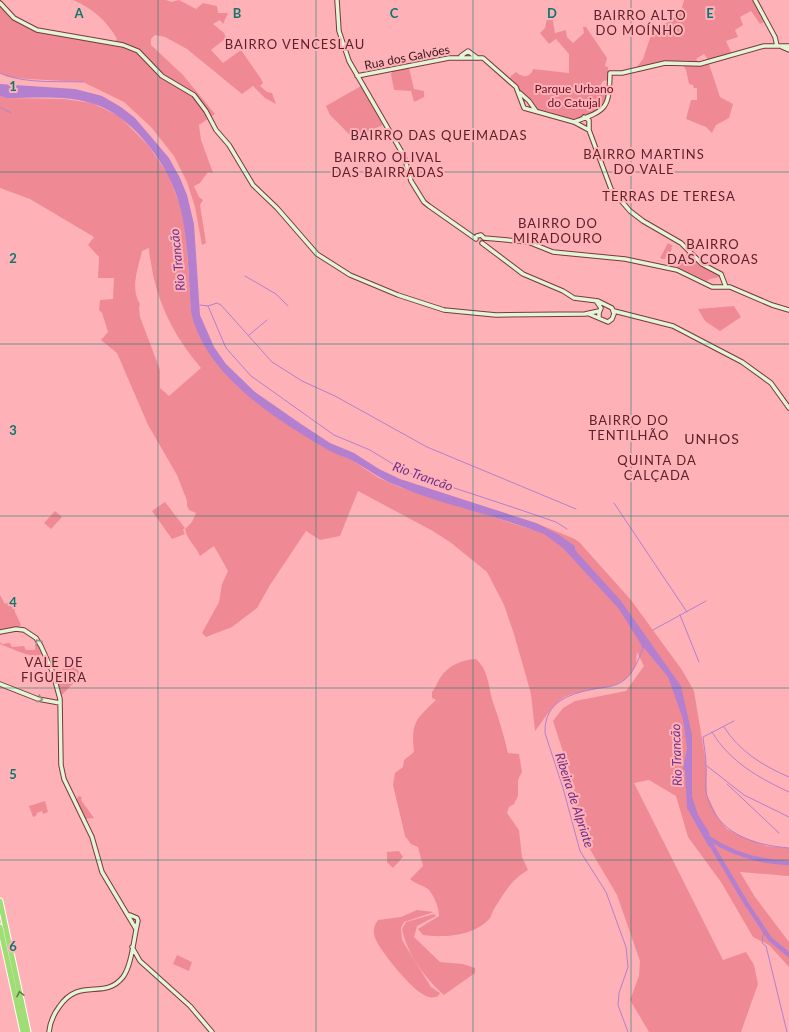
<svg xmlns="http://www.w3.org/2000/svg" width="789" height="1032" font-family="Lato,sans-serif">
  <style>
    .green { fill: #ef8a95; fill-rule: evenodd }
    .water { fill: #b37fce }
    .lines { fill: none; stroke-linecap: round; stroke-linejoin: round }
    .stream { stroke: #b37fce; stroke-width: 1 }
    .river { stroke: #b37fce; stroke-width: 4.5 }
    .secondary-casing { stroke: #783840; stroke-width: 5.5 }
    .highway-casing { stroke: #fff; stroke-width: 7 }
    .secondary { stroke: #e2f5d5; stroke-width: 3.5 }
    .highway { stroke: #a0dd74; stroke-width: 5 }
    .oneway { stroke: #959282 }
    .oneway2 { stroke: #6b7c48 }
    .grid { fill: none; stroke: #0f766e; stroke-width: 1; stroke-opacity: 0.55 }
    .labels { text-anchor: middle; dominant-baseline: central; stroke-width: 4; stroke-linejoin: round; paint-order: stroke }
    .street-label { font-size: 12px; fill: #361a1d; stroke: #feb2b8 }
    .park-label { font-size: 12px; fill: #6b0f26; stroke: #feb2b8 }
    .neighbourhood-label { font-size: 13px; letter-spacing: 1px; fill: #5e202a; stroke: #feb2b8 }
    .water-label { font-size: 13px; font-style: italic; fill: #6f2f8c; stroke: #feb2b8 }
    .quarter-label { font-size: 14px; letter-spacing: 1px; fill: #5e202a; stroke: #feb2b8 }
    .grid-label { font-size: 13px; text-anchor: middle; font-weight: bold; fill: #0f766e; stroke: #feb2b8; stroke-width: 4; stroke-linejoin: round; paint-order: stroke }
  </style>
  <rect width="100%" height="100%" fill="#feb2b8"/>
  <!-- green -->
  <path class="green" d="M73,0H166L171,2L179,0L196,9L203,3L217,6L218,13H228L223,24L220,20L213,24L224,33L226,38L211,50L223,63L241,50L261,79L263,83L260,86L267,92L272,93L276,104L265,98L253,86L242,94L187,49L165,37L155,35C151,38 150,40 151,45L183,75L215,114L199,125L201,140L213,173L208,172L200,183L194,186L199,197L203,200L200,205L206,243L202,245L195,207L187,182L174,156L151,127L124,102L83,82L28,79L8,77L0,73V5L16,21L37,32L117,46L114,43L117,39C107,21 92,8 73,0Z
    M684,0H752L764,22L760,24L751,11L740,17L743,25L735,30L738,37L726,41L732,54L706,61L707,58L704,54L696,59L699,63L677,61L637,67L643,59L650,38L656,29L670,21L681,11Z
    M550,5L555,33L566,30L567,37L573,43L584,33L583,27H586L607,58L605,66L608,67V80L603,81L597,90L601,95H608L607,97L602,108L577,120L535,108L532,100L525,97L510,78L511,76L516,72C522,77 527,78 532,72L533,69L569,73V54L556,39L549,44L540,33L545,28Z
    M709,64L720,97L733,104L729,118L716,125L712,133L706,127L686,119L691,100H697V88H694L693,85L689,84L686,70L683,65L700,66Z
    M409,68L414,89L424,91V97L414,102L411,91L394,90L391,74L393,71Z
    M361,86L383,125L353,138L330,115L326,106Z
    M0,96L7,98L64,99L92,103L119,116L148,145L169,176L183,214L186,232L191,312L237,386L245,393L323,447L353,461L379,478L399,487L533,530L536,523L575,539L580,543L631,600L682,670L694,691L706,763L707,795L718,818L727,829L739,835L766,846L789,848V876L740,872L755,897L789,942V967L769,945L753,937L721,882L688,837L676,796L649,780L634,783L723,960L746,952L754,965L758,984L741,1032H649L630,1000L639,976L640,961L617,895L585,841L573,794L575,788L553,721L563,708L575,701L626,691L644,666L637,652C636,656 637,663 635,667C622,695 586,685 563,698C551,706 544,720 535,731L531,694L514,634L504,605L487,572L450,542L431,530L358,491L340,536L320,540L306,531L270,585L257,608L232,627L206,637L202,633L219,602L222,584L228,571L214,546L200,556C196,546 187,540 185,529L192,522L196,513L189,510L187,506V501L177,475L148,425L117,353L101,340L108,332L102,313L99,310L100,300L113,299L114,278H98L99,257L88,245L94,237L30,199L0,188ZM149,248C149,257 152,266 153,275C161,311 177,340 201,368L169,396L160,388V370L140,317L139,307L140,304C130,288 138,269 142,251Z
    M668,243L673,246L671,248L672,249L670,252L668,251L665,259H662L660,258Z
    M688,252L720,277L710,279L707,281L677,267Z
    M734,306L741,317L720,331L705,321L698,309Z
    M165,502L185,528L183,530L185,534L172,539L152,511Z
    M55,511L62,517L51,529L44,523Z
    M0,595L5,604L13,599L15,612L21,625L19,627L0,630Z
    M0,642L2,644L10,643L12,647L24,646L26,650H35L36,642L43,654C31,660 12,648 0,644Z
    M476,659C489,671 488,686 493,702C499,719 504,736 508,753L519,754L522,772L518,780V796L514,804L509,807L507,813L519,830L522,857L528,870C511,880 504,893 494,909C492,912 492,915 490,918C475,936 444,938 423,935L418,929L439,916C439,908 434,895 428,889C423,885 415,884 410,879L423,866L418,847L411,844L405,836L393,785L395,773L403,767L404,760L414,752C411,723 415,720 436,700L432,698V692C436,687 437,683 440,678C448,665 462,660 476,659Z
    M70,663L82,674L61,696L56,675Z
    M78,796L82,797L81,800L94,818L85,819L76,802Z
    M45,801L48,812L43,814L42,811L37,813L36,816L33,817L29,806Z
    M399,851L403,857L393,868L387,862V852Z
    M417,910L434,912L404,922L401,928L402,940L431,987L440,993L438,996C431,999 427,997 421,993C410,987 375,946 374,934C373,929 375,924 378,920L401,917Z
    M434,914L436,916L417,926L414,937L440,962L463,964L475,968V973L444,995C425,978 407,954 402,929L406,922Z
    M177,955L192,962L189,971L173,964Z"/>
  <!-- water -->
  <path class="water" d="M0,84L75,89L87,92L102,96L121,107L135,118L169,158L180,178L187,195L194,224L200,315L214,347L226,364L255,392L301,424L330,443L354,453L379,469L400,479L536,523L559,535L575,546V550L621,601L681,686L692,735V796L698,815L709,832L711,846L709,847L687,808L685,770L683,769L687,748L683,719L668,677L645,649L641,647L642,646L619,609L563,548L544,534C496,515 445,506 398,486C381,480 368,469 353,461C343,456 332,453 323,447C271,416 205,374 191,312C186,243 191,194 143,139C129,123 112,109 91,103C65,95 34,98 7,98L0,96Z"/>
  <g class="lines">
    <!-- stream -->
    <path class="stream" d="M0,73C24,84 57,81 83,82
      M0,107L11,113
      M245,276L276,294L288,306
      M200,305L208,306L217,303L221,305L272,362L302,381L335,396L427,447L576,509
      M208,306L226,348L251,376L334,435L370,450L406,472L515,508L556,522L567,529
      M249,335L267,320
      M614,503L687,612
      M680,615L699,662
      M653,630L706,601
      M734,721L703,737C704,747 706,756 706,765C707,774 704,787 707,796C718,834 753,845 789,848
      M724,727C739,751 763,766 789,777
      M712,732C730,762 759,778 789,792
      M707,766L744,795L789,817
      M727,784L779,833
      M764,930L762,943L766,946L787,1032
      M628,1032L618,1005L619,993L628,967L626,947L606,892L580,851L563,788L545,733C544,700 572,693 599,688C607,687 616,686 623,681C634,673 638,660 643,648"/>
    <!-- river -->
    <path class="river" d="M707,837C732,854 759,862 789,863
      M709,841L746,903L770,939L789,955"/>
    <!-- secondary casing -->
    <g class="secondary-casing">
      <path id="secondary" d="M337,0L339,31L349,61L404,156L411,181L424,202L429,206L476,239
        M755,0L775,37L777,46
        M0,3L14,18L37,30L123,45L138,51L162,76L194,95L206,111L216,130L229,145L253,185L277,208L317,254L350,275L398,295L444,310L496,315L585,314L599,311
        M782,47L789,50
        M461,56L468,51L476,57
        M357,76L449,58H483L516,87L524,108L574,122L589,130
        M520,93L529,101L536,111
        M584,117L589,120V130L611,189L630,211L643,221L681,243L702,264L721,274L726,287
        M574,122C607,110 609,109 610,73H622L665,63L700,64L764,46H789
        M477,236L481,235L484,238
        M484,238L528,242L553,252L625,259L677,270L712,287H730L772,305L789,310
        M482,243L523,274L563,291L574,298L598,301L612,308L614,314L612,319L608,322L589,314
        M596,301L601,308L599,313V317
        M614,311L673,326L742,362L771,383L789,408
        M0,632L16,629L24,630L36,638L41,646L53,673L60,699L61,765L64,779L92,837L102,872L136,929
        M0,684L38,699L60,703
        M132,947L140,961L190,1006L212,1032
        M49,1032C50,1022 53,1015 59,1007C80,976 104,1001 123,977C132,965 134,936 138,921L137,918L130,915"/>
    </g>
    <!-- highway casing -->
    <g class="highway-casing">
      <path id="highway" d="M0,901L28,1032
        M0,927L23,1032"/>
    </g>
    <!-- secondary -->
    <use href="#secondary" class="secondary"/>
    <!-- highway -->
    <use href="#highway" class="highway"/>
  </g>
  <!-- one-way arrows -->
  <defs><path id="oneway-chevron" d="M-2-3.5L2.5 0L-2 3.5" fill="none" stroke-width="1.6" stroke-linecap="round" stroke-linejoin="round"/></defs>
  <g class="oneway">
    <use href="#oneway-chevron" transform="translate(38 642) rotate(-126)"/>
    <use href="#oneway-chevron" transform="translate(40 699) rotate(16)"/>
  </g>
  <use class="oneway2" href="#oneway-chevron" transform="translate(20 994) rotate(-102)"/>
  <!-- grid -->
  <path class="grid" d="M158,0V1032M316,0V1032M473,0V1032M631,0V1032M0,172H789M0,344H789M0,516H789M0,688H789M0,860H789"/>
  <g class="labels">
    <!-- street labels -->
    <g class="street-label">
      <text transform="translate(407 57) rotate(-11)">Rua dos Galvões</text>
    </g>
    <!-- park labels -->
    <g class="park-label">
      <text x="574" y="88">Parque Urbano<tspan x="574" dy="14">do Catujal</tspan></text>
    </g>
    <!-- neighbourhood labels -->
    <g class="neighbourhood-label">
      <text x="640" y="15">BAIRRO ALTO<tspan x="640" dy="15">DO MOÍNHO</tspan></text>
      <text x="295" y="44">BAIRRO VENCESLAU</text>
      <text x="439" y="135">BAIRRO DAS QUEIMADAS</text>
      <text x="644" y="154">BAIRRO MARTINS<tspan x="644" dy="15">DO VALE</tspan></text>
      <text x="388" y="157">BAIRRO OLIVAL<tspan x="388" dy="15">DAS BAIRRADAS</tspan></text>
      <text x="669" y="196">TERRAS DE TERESA</text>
      <text x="558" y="223">BAIRRO DO<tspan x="558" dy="15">MIRADOURO</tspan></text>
      <text x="713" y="244">BAIRRO<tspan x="713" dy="15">DAS COROAS</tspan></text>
      <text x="629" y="420">BAIRRO DO<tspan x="629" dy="15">TENTILHÃO</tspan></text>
      <text x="657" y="460">QUINTA DA<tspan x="657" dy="15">CALÇADA</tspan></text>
      <text x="54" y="662">VALE DE<tspan x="54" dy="15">FIGUEIRA</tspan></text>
    </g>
    <!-- water labels -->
    <g class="water-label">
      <text transform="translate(177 260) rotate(-96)">Rio Trancão</text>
      <text transform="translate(423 476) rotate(20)">Rio Trancão</text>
      <text transform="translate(676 755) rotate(-92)">Rio Trancão</text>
      <text transform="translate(575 800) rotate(72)">Ribeira de Alpriate</text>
    </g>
    <!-- quarter labels -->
    <g class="quarter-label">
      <text x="712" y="438">UNHOS</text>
    </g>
  </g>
  <g class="grid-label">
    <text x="79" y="18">A</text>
    <text x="237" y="18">B</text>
    <text x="394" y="18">C</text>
    <text x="552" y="18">D</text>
    <text x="710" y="18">E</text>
    <text x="13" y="91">1</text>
    <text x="13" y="263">2</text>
    <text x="13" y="435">3</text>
    <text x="13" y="607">4</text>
    <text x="13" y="779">5</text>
    <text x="13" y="951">6</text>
  </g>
</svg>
